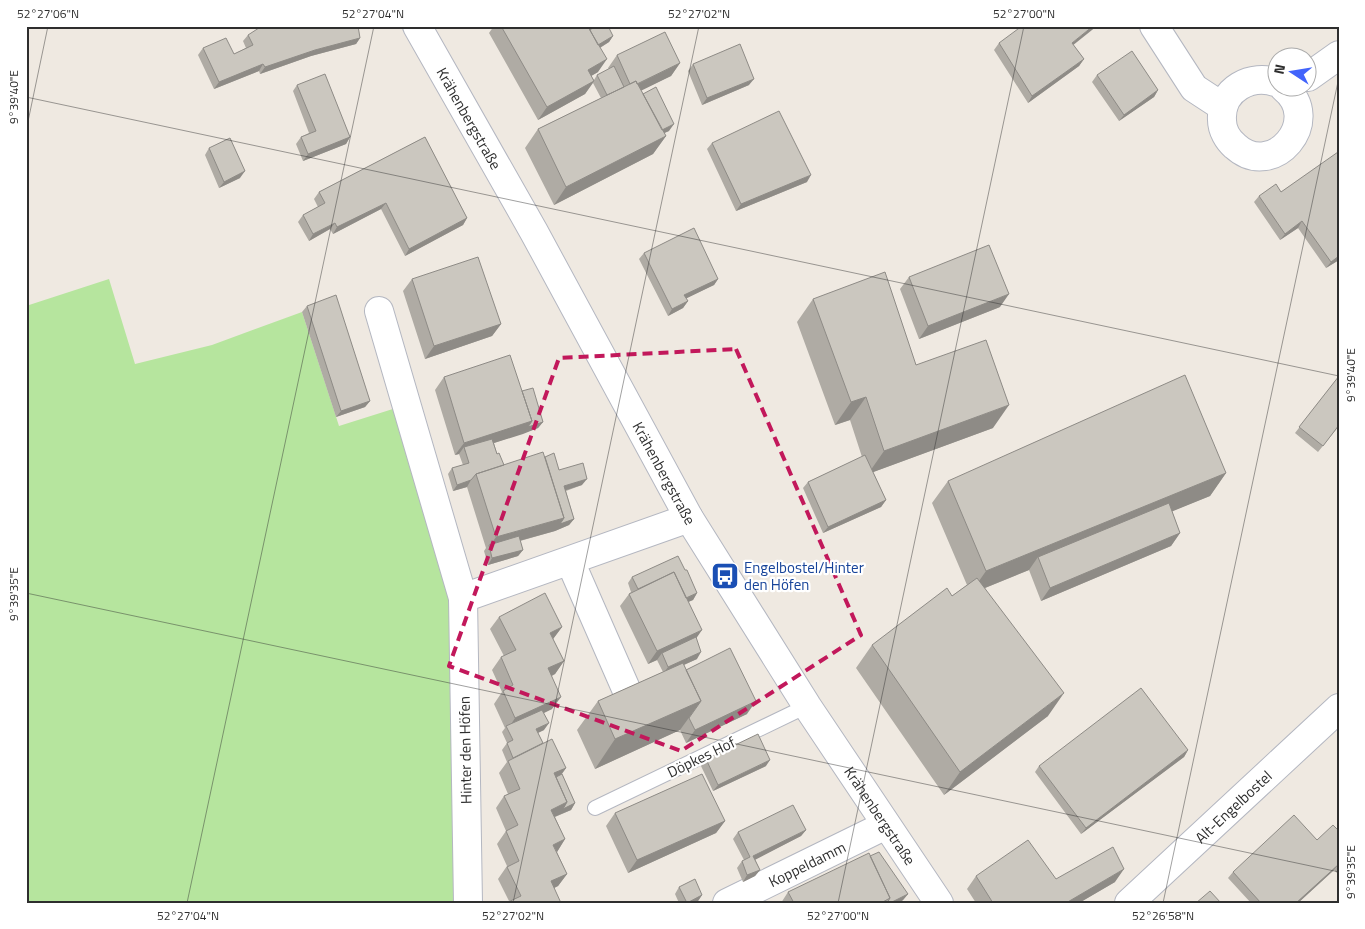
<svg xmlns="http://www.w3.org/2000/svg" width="1365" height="929" font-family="'Titillium Web',sans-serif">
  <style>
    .green { fill: #b6e59e }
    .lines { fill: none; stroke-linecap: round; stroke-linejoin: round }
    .service-casing { stroke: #b4b7c1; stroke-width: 16 }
    .minor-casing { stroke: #b4b7c1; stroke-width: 30 }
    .tertiary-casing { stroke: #b4b7c1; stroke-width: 30 }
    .service { stroke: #fff; stroke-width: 14 }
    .minor { stroke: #fff; stroke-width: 28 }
    .tertiary { stroke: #fff; stroke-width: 28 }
    .wall { fill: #afaba4 }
    .shaded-wall { fill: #8e8b86 }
    .building { fill: #cbc7bf; stroke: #8e8b86 }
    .marked { fill: none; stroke: #c2185b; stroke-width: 4; stroke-dasharray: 10 6; stroke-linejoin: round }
    .ticks { fill: none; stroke: #2e2e2e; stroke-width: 1; stroke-opacity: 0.45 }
    .labels { text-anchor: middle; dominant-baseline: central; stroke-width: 4.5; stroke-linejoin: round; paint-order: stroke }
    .street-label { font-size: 15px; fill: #2e2e2e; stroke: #fff }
    .transit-label { font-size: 15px; fill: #164399; stroke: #fff; text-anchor: start }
    .neatline { fill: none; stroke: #2e2e2e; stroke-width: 2 }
    .ticks-label { font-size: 12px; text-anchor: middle; fill: #2e2e2e }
  </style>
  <rect width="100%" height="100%" fill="#efe9e1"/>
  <!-- green -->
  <path class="green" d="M109,279L135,364L212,345L302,312L339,426L396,408L451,604L456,903H26V306Z"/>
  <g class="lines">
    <!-- service casing -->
    <g class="service-casing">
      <path id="service" d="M595,808L807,706"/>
    </g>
    <!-- minor casing -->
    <g class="minor-casing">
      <g id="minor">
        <path id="s1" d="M417,26L534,232L689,518L807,706L939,903"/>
        <path d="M1154,26L1194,88L1223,107"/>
        <path d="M1308,77L1339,55"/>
        <path d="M1278,83C1252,73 1220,89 1222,120C1222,130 1228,140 1235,146C1273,181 1324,120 1284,88"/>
        <path d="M379,311L463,598"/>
        <path d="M570,561L630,698"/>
        <path d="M468,903L463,598L689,518"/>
        <path id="s2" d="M727,903L886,825"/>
      </g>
    </g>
    <!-- tertiary casing -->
    <g class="tertiary-casing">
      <g id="tertiary">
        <path id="s3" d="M1129,903L1339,708"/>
      </g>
    </g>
    <!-- service -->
    <use href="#service" class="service"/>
    <!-- minor -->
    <use href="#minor" class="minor"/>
    <!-- tertiary -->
    <use href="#tertiary" class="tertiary"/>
  </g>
  <!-- wall -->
  <path class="wall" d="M494,26H593L591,29L613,36L609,42L600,48L598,72L591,76L594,80L597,75L609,69L608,68L617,55L680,63L671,76L641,90L669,131L664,133L666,136L653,154L554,205L525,148L538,129L601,98L593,83L585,94L538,120L489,33Z
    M248,35L360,38L356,44L311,56L260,74L259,71L214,89L198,55L203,48L234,54L246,48L243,41Z
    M999,43L1073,45L1084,59L1079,66L1028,103L994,50Z
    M693,64L749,85L702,105L688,71Z
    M1097,75L1158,90L1154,97L1119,121L1092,82Z
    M297,85L350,137L346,144L303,161L296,144L301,137L309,133L293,91Z
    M425,137L467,218L463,225L405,256L381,209L333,234L330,229L309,241L298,222L303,215L318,207L314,199L319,192Z
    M712,143L807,182L736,211L707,149Z
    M209,148L240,178L219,188L205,155Z
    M1339,153V260L1326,268L1298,228L1280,240L1254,202L1259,196L1281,192Z
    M644,253L718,279L714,285L686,298L688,301L683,308L668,316L639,259Z
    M909,277L1000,307L919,339L900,289Z
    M412,279L501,324L492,336L425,359L403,291Z
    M813,299L916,365L993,428L873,472L886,500L881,507L823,533L803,488L808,482L862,457L850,420L835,425L797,322Z
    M307,306L370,401L365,407L336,417L302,312Z
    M1339,376V426L1318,452L1295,433Z
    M444,377L522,391L543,422L538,428L494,443L497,454L504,465L545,457L559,470L582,485L566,491L574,519L569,525L555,531L520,541L523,550L518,556L488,565L484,551L486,548L467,487L453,491L448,474L452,468L463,465L459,454L455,455L435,390Z
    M1226,473L1210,496L1172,511L1180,533L1171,546L1041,601L1029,570L985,588L1048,716L944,795L856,668L872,645L952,596L967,585L932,503L948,481Z
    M632,577L697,593L693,600L688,602L696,638L697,659L684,665L686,670L747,714L686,743L680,730L595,769L577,730L598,701L663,672L657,660L648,664L620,606L629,594L631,592L628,583Z
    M499,617L562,627L553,639L564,661L555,674L552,676V709L544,713V730L538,733L543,743L566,768L562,774L575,803L571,810L555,817L565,839L557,852L567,874L558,886L554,888L509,901L498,879L507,866L497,844L506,831L496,808L504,796L508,794L499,773L507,762L502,750L507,743L502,732L505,728L494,704L502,692L492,670L501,657L504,656L490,629Z
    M1188,750L1184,757L1081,834L1035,772L1039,766Z
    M706,759L766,766L713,791L701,766Z
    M615,813L725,821L716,833L628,873L606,826Z
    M806,830L801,836L755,859L760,870L755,876L743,882L737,868L742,861L744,860L733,839L738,832Z
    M1339,831V875L1334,870L1298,903H1251L1228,878L1233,872Z
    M870,856L908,894L903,900L899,903H781L788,892Z
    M976,876L1115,882L1079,903H976L967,889Z
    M679,887L702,895L698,901L695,903H679L675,894Z"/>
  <!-- shaded-wall -->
  <path class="shaded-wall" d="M1093,26H1097L1067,50L1072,43Z
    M613,36L609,42L588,55L592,48Z
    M360,38L356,44L311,56L260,74L265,67L315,50Z
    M607,59L598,72L579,83L588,70Z
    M1084,59L1079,66L1028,103L1032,96Z
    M680,63L671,76L606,108L632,87Z
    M263,64L259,71L214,89L219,82Z
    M754,79L749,85L702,105L707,98Z
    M594,81L585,94L538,120L547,107Z
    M1158,90L1154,97L1119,121L1124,115Z
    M674,124L669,131L646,141L651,135Z
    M666,136L653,154L554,205L566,187Z
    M350,137L346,144L303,161L308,154Z
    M245,171L240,178L219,188L224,182Z
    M811,175L807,182L736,211L741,204Z
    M386,203L381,209L333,234L337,227Z
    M467,218L463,225L405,256L409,249Z
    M1302,221L1298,228L1280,240L1285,234Z
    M335,223L330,229L309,241L313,234Z
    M1339,256V260L1326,268L1331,262Z
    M718,279L714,285L679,302L684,295Z
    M1009,294L1000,307L919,339L928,326Z
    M688,301L683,308L668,316L672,309Z
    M501,324L492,336L425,359L434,346Z
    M866,397L850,420L835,425L851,402Z
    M370,401L365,407L336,417L341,411Z
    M1009,405L993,428L868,474L884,451Z
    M532,421L543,422L538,428L523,434L465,452L464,447L459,454L455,455L464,443Z
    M1226,473L1210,496L1041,565L1038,557L1029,570L970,594L986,571Z
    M587,479L582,485L560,492L564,486Z
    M471,480L467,487L453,491L457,485Z
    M886,500L881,507L823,533L828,527Z
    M564,518L574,519L569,525L555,531L490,549L489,547L496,537Z
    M1180,533L1171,546L1041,601L1050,588Z
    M523,550L518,556L488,565L492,558Z
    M697,593L693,600L676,607L681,601Z
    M562,627L553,639L550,633Z
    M702,630L693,643L662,653L657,660L648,664L657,651Z
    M701,652L697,659L663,674L668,667Z
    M564,661L555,674L540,681L548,668Z
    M1064,693L1048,716L944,795L960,772Z
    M561,697L552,709L508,730V729L515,718Z
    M701,701L680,730L595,769L615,739Z
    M756,701L747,714L686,743L695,730Z
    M549,723L544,730L531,736L536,729Z
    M1188,750L1184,757L1081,834L1086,828Z
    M770,760L766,766L713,791L718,785Z
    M566,768L557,780L554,773Z
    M567,802L575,803L571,810L542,822L551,810Z
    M725,821L716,833L628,873L637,860Z
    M806,830L801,836L749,863L753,856Z
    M565,839L557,852L553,845Z
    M1338,863L1334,870L1298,903H1296Z
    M1124,869L1115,882L1079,903H1066Z
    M760,870L755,876L743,882L747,875Z
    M567,874L558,886L542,894L551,881Z
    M908,894L903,900L899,903H890Z
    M702,895L698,901L695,903H686Z"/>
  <!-- building -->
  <path class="building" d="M262,26H358L360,38L315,50L265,67L263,64L219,82L203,48L226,38L234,54L253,45L248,35Z
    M501,26H590L588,27L607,59L588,70L594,81L547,107Z
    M595,26H608L613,36L598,45L590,30Z
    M1022,26H1093L1072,43L1084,59L1032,96L999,43Z
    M665,32L680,63L637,84L636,81L630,84L617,55Z
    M740,44L754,79L707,98L693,64Z
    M1132,51L1158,90L1124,115L1097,75Z
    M614,66L624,87L607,95L597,75Z
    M325,74L350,137L308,154L301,137L316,131L297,85Z
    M636,81L666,136L566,187L538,129Z
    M656,87L674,124L662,130L643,94Z
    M779,111L811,175L741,204L712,143Z
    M425,137L467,218L409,249L386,203L337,227L335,223L313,234L303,215L325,203L319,192Z
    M230,138L245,171L224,182L209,148Z
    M1338,152L1339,256L1331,262L1302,221L1285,234L1259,196L1276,184L1281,192Z
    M694,228L718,279L684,295L688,301L672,309L644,253Z
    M989,245L1009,294L928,326L909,277Z
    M478,257L501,324L434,346L412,279Z
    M885,272L916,365L986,340L1009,405L884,451L866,397L851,402L813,299Z
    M336,295L370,401L341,411L307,306Z
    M510,355L532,421L464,443L444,377Z
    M1185,375L1226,473L986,571L948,481Z
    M1339,376V425L1323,446L1299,427Z
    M533,388L543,422L528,427L532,421L522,391Z
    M492,439L497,454L499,453L504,465L476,474L471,480L457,485L452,468L469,463L464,447Z
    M543,452L564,518L496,537L476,474Z
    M554,453L559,470L583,463L587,479L564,486L574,519L560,524L564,518L545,457Z
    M865,455L886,500L828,527L808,482Z
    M1169,503L1180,533L1050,588L1038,557Z
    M519,536L523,550L492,558L489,545Z
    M678,556L685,570H687L697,593L686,598L674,572L638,589L632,577Z
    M674,572L702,630L657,651L629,594Z
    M977,578L1064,693L960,772L872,645L947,588L952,596Z
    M545,593L562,627L550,633L564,661L548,668L561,697L515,718L503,691L513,685L501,657L516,650L499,617Z
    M696,637L701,652L668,667L662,653Z
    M730,648L756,701L695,730L689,718L701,701L686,670Z
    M683,663L701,701L615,739L598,701Z
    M1141,688L1188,750L1086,828L1039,766Z
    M542,710L549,723L536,729L543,743L513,758L507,743L513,740L506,726Z
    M758,734L770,760L718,785L706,759Z
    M552,739L566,768L554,773L567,802L551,810L565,839L553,845L567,874L551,881L561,903H506L521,896L507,867L519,861L506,831L518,825L504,796L520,789L508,761Z
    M562,774L575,803L563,809L567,802L556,777Z
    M702,774L725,821L637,860L615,813Z
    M793,805L806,830L753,856L760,870L747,875L742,861L750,857L738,832Z
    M1294,815L1317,840L1333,825L1339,831V864L1296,903H1261L1233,872Z
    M1028,840L1056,879L1113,847L1124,869L1066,903H993L976,876Z
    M879,852L908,894L890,903H887L890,898L870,856Z
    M869,853L890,898L881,903H794L788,892Z
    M695,879L702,895L687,903L679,887Z
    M1210,891L1221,903H1196Z"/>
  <!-- marked area -->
  <path class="marked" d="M736,349L861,635L681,751L449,666L559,358Z"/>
  <!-- ticks -->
  <path class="ticks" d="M26,97L1339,376M26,131L48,26M26,593L1339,872M187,903L374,26M513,903L699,26M838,903L1024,26M1163,903L1339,77"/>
  <!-- icons -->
  <defs>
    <g id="bus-square" transform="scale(1.4375)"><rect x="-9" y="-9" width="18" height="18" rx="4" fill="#1a4fb4" stroke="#fff"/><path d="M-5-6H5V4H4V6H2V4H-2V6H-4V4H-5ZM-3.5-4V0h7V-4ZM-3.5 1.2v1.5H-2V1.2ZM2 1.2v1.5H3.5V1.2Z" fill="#fff"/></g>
  </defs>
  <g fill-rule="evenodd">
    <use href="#bus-square" x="725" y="576"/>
  </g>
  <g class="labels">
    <!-- street labels -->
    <g class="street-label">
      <text stroke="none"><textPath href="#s1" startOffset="106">Krähenbergstraße</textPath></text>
      <text stroke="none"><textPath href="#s1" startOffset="511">Krähenbergstraße</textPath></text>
      <text transform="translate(465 750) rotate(-91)">Hinter den Höfen</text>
      <text transform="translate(701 757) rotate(-26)">Döpkes Hof</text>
      <text stroke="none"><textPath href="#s3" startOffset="142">Alt-Engelbostel</textPath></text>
      <text stroke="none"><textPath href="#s1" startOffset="916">Krähenbergstraße</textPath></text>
      <text stroke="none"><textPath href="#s2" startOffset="89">Koppeldamm</textPath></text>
    </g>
    <!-- transit labels -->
    <g class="transit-label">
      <text x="744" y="567">Engelbostel/Hinter<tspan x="744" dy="17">den Höfen</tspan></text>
    </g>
  </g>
  <!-- border -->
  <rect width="1365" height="929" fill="none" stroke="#ffffff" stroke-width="55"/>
  <!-- north arrow -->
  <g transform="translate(1292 72) rotate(282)"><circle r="24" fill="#ffffff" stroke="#ababab"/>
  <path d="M0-4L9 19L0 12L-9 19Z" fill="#4264fb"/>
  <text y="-8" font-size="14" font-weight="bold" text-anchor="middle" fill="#2e2e2e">N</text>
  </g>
  <rect x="28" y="28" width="1310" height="874" class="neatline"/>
  <g class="ticks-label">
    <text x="48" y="18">52°27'06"N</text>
    <text x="373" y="18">52°27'04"N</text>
    <text x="699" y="18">52°27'02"N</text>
    <text x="1024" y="18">52°27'00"N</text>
    <text transform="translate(14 97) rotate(-90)" y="4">9°39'40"E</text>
    <text transform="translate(1351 375) rotate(-90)" y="4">9°39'40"E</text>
    <text transform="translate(14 594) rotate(-90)" y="4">9°39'35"E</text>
    <text transform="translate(1351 872) rotate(-90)" y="4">9°39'35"E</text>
    <text x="188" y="920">52°27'04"N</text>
    <text x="513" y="920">52°27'02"N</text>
    <text x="838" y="920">52°27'00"N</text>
    <text x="1163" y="920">52°26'58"N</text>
  </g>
</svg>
